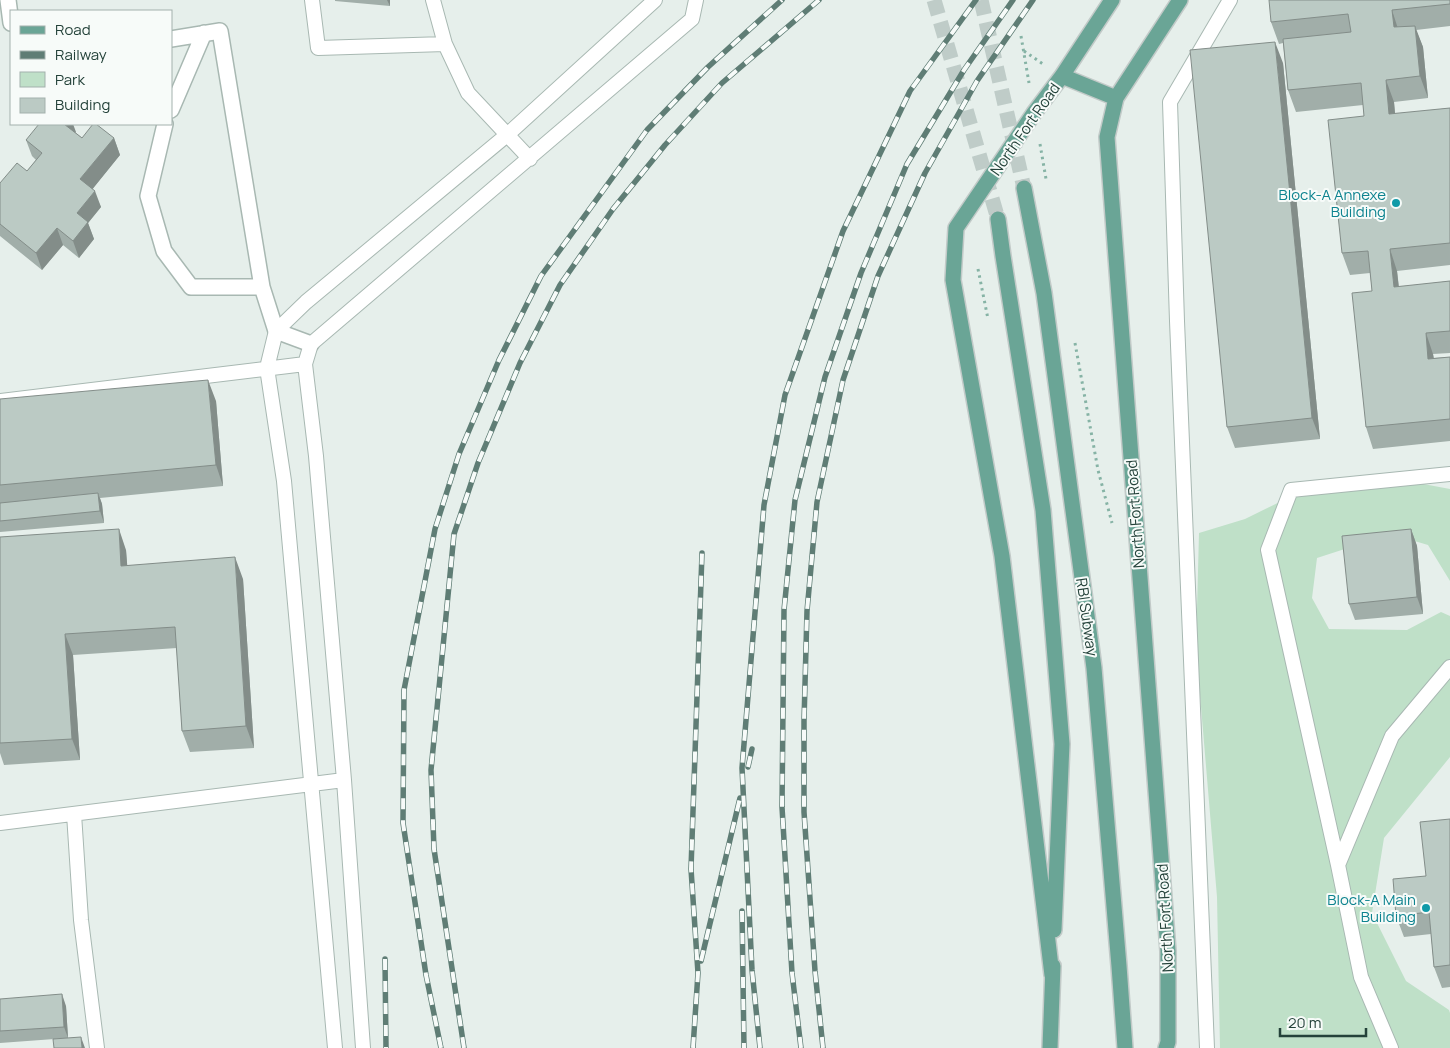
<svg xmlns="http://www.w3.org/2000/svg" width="1450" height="1048" font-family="Manrope,sans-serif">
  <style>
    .green { fill: #bfe0c8 }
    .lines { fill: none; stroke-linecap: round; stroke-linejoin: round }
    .primary-tunnel { stroke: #bfccc8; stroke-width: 15; stroke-dasharray: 15 8; stroke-linecap: butt }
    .service-casing { stroke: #a8b8b2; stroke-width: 16 }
    .minor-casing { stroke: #a8b8b2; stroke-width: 18 }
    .primary-casing { stroke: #c2cac8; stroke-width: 18 }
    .path { stroke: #86b3a5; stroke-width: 3; stroke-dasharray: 2.5 4; stroke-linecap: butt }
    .service { stroke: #fff; stroke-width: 14 }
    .minor { stroke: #fff; stroke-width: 15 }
    .primary { stroke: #6aa596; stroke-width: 15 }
    .rail-casing { stroke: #5f7d75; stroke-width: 5.5 }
    .rail { stroke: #f7fbf9; stroke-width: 4; stroke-dasharray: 11; stroke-linecap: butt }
    .wall { fill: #a1aea9 }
    .shaded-wall { fill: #838d89 }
    .building { fill: #bbcac4; stroke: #838d89 }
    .culture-dot { fill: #0f9aa8; stroke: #f7fbf9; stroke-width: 2 }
    .labels { text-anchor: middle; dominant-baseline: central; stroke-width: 4; stroke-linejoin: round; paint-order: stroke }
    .street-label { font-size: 15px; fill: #24423a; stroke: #f7fbf9 }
    .culture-label { font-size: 15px; fill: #0d838f; stroke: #f7fbf9; text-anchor: end }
  </style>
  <rect width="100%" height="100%" fill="#e6efeb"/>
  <!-- green -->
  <path class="green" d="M1386,477L1450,489V581L1428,545L1391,534L1317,558L1312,598L1329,629L1407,630L1441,612L1450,616V757L1384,838L1372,913L1406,981L1449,1010L1450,1013V1048H1220L1217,897L1196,647L1199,533L1245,519L1320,482Z"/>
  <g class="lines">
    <!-- primary-tunnel -->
    <path class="primary-tunnel" d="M934,0L998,219
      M981,0L1024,188"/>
    <!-- service casing -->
    <g class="service-casing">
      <path id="service" d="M312,0L318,48L445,44
        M433,0L445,44L468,93L530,159
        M0,401L305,364
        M344,780L363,1048
        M74,814L81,920L97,1048
        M0,823L344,780L316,456L305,364L311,344L692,19L696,0
        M1338,865L1392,736L1450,667
        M335,1048L284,481L267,368L276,331L306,302L507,135L655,0
        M1207,1048L1177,321L1170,102L1230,0
        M1391,1048L1361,977L1338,865L1268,550L1291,490L1450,474"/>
    </g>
    <!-- minor casing -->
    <g class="minor-casing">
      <path id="minor" d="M8,0L11,23
        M171,39L220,31L262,287L276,331L311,344
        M171,110L204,33
        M165,124L148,196L164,251L191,287H262"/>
    </g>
    <!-- primary casing -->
    <g class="primary-casing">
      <path id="primary" d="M1062,76L1116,98
        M1024,188L1044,293L1094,668L1119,966L1125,1048
        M998,219L1003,256L1043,510L1062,744L1054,930
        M1052,975L1002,556L953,280L956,228L1034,113L1062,76L1112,0
        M1050,1048L1053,966
        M1166,1048L1168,1042V951L1107,137L1116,98L1180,0"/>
    </g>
    <!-- path -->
    <path class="path" d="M1021,36L1029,83
      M1024,51L1043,64
      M1040,144L1046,179
      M978,269L988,319
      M1075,343L1098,470L1112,523
      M1370,919L1398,916"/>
    <!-- service -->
    <use href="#service" class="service"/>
    <!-- minor -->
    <use href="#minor" class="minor"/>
    <!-- primary -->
    <use href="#primary" class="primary"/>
    <!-- rail casing -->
    <g class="rail-casing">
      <path id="rail" d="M748,767L752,749
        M742,911L744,1048
        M385,959L386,1048
        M701,961L740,798
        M441,1048L426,975L403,823L404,690L435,529L459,454L499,360L541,276L647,130L708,67L782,0
        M464,1048L434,849L431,770L454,534L478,463L520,363L560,285L613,209L665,145L722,83L819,0
        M693,1048L698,973L691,869L702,553
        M760,1048L752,970L742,768L764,505L785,395L843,231L910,91L976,0
        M801,1048L792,973L782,807L784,610L795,500L825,377L861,273L907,164L964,70L1013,0
        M823,1048L815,971L804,812V721L807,611L817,502L843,380L878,276L925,173L977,81L1033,0"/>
    </g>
    <!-- rail -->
    <use href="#rail" class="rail"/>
  </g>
  <!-- wall -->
  <path class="wall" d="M335,0H390V6L335,1Z
    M1450,0V26L1416,30L1423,47L1428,98L1394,102L1395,114L1450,108V265L1397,271L1399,287L1450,281V353L1433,354L1434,358L1450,357V441L1373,449L1366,427L1372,291L1370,273L1350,275L1342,253L1364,116L1363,105L1296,112L1288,90L1283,43L1279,44L1271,22Z
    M1283,63L1320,439L1235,448L1227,427Z
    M75,132L82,138H114L120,155L92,189L101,207L88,223L94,239L79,258L63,245L42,270L0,236V183L27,171L36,160L32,156L26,140L76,132Z
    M0,399L216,401L223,486L100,498L102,504L104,523L0,532Z
    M1411,529L1417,546L1423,614L1355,620L1349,604Z
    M0,537L126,550L127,565L243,579L254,748L190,752L182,731L177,648L73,655L80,760L4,765L0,753Z
    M1450,819V987L1442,988L1434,967L1431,934L1404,937L1396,916L1426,876Z
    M0,999L66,1006L68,1038L0,1043Z"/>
  <!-- shaded-wall -->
  <path class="shaded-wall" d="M387,0H390V6Z
    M1392,10L1399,32L1394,27Z
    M1415,26L1423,47L1428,98L1420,76Z
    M1275,42L1283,63L1320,439L1312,418Z
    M1386,80L1394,102L1397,136L1389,114Z
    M64,124H73L76,132L69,139Z
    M114,138L120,155L87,196L80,179Z
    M95,191L101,207L88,223L94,239L79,258L73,241L77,213Z
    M57,228L63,245L42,270L36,253Z
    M1390,249L1397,271L1401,309L1394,287Z
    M1426,333L1433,354L1436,380L1428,359Z
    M208,380L216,401L223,486L216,465Z
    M98,493L102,504L104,523L100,511Z
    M119,529L126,550L129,587L121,566Z
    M1411,529L1417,546L1423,614L1417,597Z
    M235,557L243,579L254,748L246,726Z
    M65,634L73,655L80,760L72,739Z
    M62,994L66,1006L68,1038L64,1027Z
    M81,1037L85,1048H82Z"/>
  <!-- building -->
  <path class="building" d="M1269,0H1450V4L1392,10L1394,27L1415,26L1420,76L1386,80L1389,114L1450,108V243L1390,249L1394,287L1450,281V331L1426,333L1428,359L1450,357V419L1366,427L1352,293L1372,291L1368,251L1342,253L1328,120L1364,116L1361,83L1288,90L1283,39L1351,32L1348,14L1271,22Z
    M1275,42L1312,418L1227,427L1190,50Z
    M39,124H64L82,138L93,124H96L114,138L80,179L95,191L77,213L88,222L73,241L57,228L36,253L0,224V183L17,163L27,171L42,153L26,140Z
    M208,380L216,465L0,485V399Z
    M98,493L100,511L0,521V503Z
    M119,529L121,566L235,557L246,726L182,731L175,627L65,634L72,739L0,743V537Z
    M1411,529L1417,597L1349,604L1342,536Z
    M1450,819V965L1434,967L1429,912L1396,916L1393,879L1426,876L1420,822Z
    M62,994L64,1027L0,1031V999Z
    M81,1037L82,1048H54L53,1039Z"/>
  <!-- markers -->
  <g class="culture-dot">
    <circle cx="1396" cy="203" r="5"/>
    <circle cx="1426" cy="908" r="5"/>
  </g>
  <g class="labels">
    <!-- street labels -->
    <g class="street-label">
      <text transform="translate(1025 129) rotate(-55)">North Fort Road</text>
      <text transform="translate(1135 514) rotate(-94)">North Fort Road</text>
      <text transform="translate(1087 617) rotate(82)">RBI Subway</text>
      <text transform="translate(1165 918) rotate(-93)">North Fort Road</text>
    </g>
    <!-- culture labels -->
    <g class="culture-label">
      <text x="1386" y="194">Block-A Annexe<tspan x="1386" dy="17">Building</tspan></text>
      <text x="1416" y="899">Block-A Main<tspan x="1416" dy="17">Building</tspan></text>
    </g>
  </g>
  <!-- legend -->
  <rect x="10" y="10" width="162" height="115" fill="#f7fbf9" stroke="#a3b1ad"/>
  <rect x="20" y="26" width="25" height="8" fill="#6aa596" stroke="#a3b1ad"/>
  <text x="55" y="35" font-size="15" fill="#24423a">Road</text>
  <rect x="20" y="51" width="25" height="8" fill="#5f7d75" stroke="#a3b1ad"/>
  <text x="55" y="60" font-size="15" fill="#24423a">Railway</text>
  <rect x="20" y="72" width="25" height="15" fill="#bfe0c8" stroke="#a3b1ad"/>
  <text x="55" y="85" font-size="15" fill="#24423a">Park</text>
  <rect x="20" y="98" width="25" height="15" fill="#bbcac4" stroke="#a3b1ad"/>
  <text x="55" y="110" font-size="15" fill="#24423a">Building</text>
  <!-- scale -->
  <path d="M1280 1028v8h86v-8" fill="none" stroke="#24423a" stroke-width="2.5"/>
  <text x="1288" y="1028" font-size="15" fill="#24423a" stroke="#f7fbf9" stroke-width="4" paint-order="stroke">20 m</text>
</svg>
